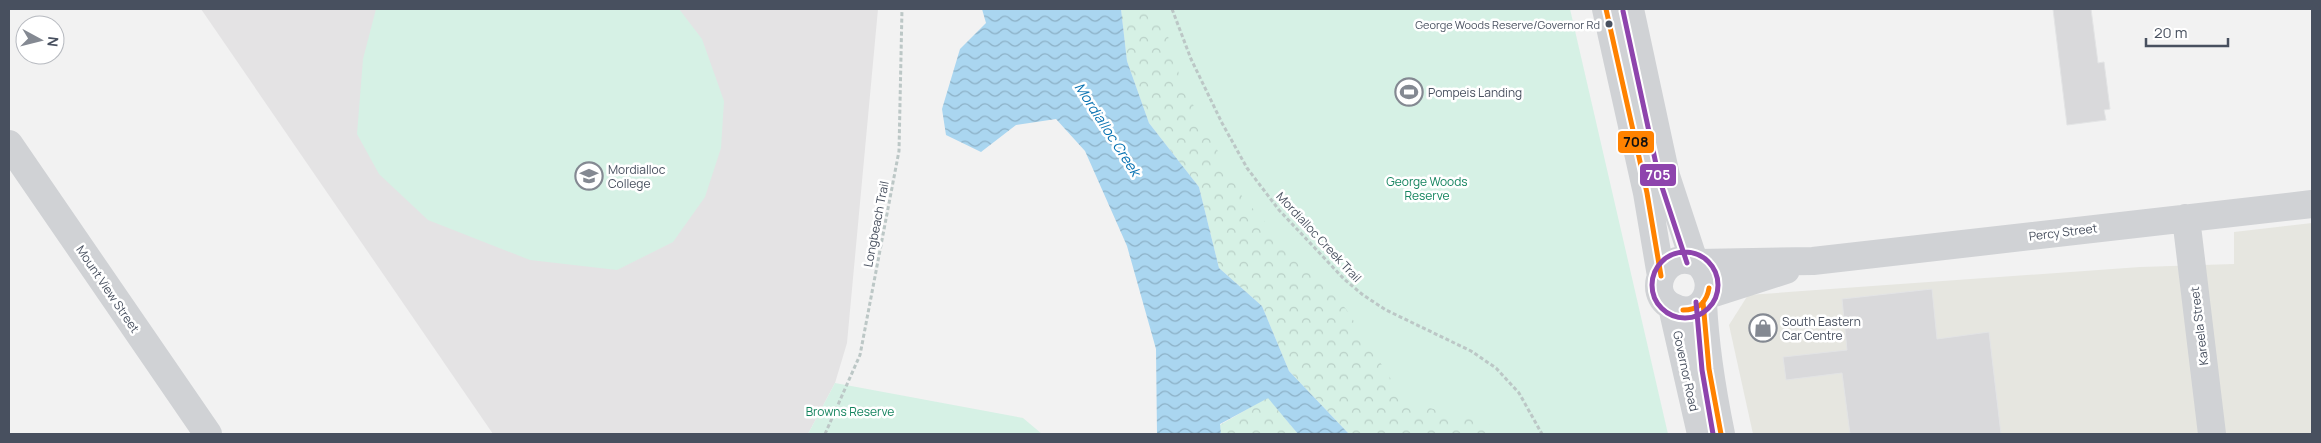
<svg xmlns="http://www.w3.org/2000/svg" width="2321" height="443" font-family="Manrope,sans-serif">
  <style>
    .commercial { fill: #e6e6e0 }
    .education { fill: #e4e3e4 }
    .green { fill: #d6f1e5 }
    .forest { fill: url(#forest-crowns) }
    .water { fill: url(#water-waves) }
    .building { fill: #d9d9db; stroke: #e3e4e5 }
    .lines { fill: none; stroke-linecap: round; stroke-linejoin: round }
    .path { stroke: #bcc7c6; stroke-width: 3; stroke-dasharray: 4 2.5; stroke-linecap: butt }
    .minor { stroke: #d0d2d5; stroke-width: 28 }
    .bus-1-casing { stroke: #fff; stroke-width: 9 }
    .bus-2-casing { stroke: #fff; stroke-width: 9 }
    .bus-1 { stroke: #ff8200; stroke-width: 5 }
    .bus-2 { stroke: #8e44ad; stroke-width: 5 }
    .bus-dot { fill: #48505f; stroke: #fff; stroke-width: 2 }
    .labels { text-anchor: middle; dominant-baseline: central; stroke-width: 5; stroke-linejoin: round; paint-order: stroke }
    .bus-label { font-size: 11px; fill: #48505f; stroke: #fff; text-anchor: end }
    .poi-label { font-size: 12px; fill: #48505f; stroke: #fff; text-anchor: start }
    .park-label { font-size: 12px; fill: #15845f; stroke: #fff }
    .street-label { font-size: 12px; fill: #48505f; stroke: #fff }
    .water-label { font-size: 14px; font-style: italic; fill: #0872b2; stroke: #fff }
    .line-badge { stroke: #fff; stroke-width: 2 }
    .badge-label { font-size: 14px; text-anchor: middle; font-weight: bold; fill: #fff }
    .pale-badge-label { font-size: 14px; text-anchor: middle; font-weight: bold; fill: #111 }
  </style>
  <defs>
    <pattern id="forest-crowns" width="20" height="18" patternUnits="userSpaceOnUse" patternTransform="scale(1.25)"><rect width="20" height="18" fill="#d6f1e5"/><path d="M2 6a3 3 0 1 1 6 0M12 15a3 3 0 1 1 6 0" fill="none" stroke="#b9d0c7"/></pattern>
    <pattern id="water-waves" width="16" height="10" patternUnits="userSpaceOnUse" patternTransform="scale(1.25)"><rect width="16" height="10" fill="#aad6f0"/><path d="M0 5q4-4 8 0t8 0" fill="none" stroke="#8cb0c6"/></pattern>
  </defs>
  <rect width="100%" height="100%" fill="#f2f2f2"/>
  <!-- commercial -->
  <path class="commercial" d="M2312,223V434H1753L1729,325L1748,295L2140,267L2234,264V232Z"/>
  <!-- education -->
  <path class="education" d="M201,9H878L847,343L835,383L808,434H493Z"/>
  <!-- green -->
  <path class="green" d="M376,9H679L702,39L724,101L721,148L705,197L673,242L617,270L530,260L428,220L379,174L357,134L363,59Z
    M1143,9H1570L1668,434H1408L1265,276Z
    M835,383L1023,418L1042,434H808Z"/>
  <!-- forest -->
  <path class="forest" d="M1121,9H1160L1182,84L1243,198L1346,309L1405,401L1498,427L1496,434H1349L1289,371L1262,306L1219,268L1199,187L1149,123L1127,61Z
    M1268,397L1298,434H1221L1220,425Z"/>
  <!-- water -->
  <path class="water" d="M982,9H1121L1127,61L1149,123L1199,187L1219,268L1262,306L1289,371L1349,434H1298L1268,398L1220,424L1221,434H1157L1156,349L1127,246L1085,151L1056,119L1016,125L981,152L946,135L942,109L960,49L986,23Z"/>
  <!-- building -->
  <path class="building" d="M2053,9H2091L2098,63L2104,62L2110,109L2104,110L2106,120L2067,125Z
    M1932,289L1937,339L1989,332L2001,434H1850L1842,373L1786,380L1783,357L1847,350L1842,299Z"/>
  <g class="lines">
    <!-- path -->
    <path class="path" d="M1172,9L1191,59L1222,123L1247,168L1279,210L1344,279L1363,295L1386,310L1471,351L1496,368L1519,393L1542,434
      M825,434L860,355L899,151L902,9"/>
    <!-- minor -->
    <path class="minor" d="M1606,9L1647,193L1661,276
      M1630,9L1666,176L1694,261
      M9,144L208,434
      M2186,218L2212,434
      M1698,263C1722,284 1702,322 1673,307C1643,293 1666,247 1698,263L1813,261L2312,204
      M1708,295L1786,270
      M1703,302C1705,348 1712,390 1721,434
      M1672,307L1701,434"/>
    <!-- bus-1 casing -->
    <g class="bus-1-casing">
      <path id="bus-1" d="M1606,9L1647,193L1661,276
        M1703,302L1709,369L1721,434
        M1683,310C1698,310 1707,302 1709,288"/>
    </g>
    <!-- bus-2 casing -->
    <g class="bus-2-casing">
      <path id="bus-2" d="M1623,11L1659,178L1687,263
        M1652 285a33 33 0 1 1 66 0a33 33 0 1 1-66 0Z
        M1696,302L1702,370L1713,434"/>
    </g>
    <!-- bus-1 -->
    <use href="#bus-1" class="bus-1"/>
    <!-- bus-2 -->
    <use href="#bus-2" class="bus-2"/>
  </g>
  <!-- icons -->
  <defs>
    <g id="stadium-ring" transform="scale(1.4375)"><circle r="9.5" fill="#fff" stroke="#848992" stroke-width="1.5"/><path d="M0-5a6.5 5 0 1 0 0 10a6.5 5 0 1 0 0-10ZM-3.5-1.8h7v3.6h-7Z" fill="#848992"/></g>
    <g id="school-ring" transform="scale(1.4375)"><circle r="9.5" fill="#fff" stroke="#848992" stroke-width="1.5"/><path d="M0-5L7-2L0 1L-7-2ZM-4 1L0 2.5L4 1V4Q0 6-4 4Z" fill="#848992"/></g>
    <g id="shop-ring" transform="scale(1.4375)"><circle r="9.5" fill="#fff" stroke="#848992" stroke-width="1.5"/><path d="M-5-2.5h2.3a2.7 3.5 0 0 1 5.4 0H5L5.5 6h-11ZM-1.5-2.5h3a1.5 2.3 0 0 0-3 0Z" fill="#848992"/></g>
  </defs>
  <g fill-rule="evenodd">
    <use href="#stadium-ring" x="1409" y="92"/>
    <use href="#school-ring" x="589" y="176"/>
    <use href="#shop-ring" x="1763" y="328"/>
  </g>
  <!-- markers -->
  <circle class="bus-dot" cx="1609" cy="24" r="4.5"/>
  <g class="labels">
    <!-- bus labels -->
    <g class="bus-label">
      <text x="1600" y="24">George Woods Reserve/Governor Rd</text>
    </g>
    <!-- poi labels -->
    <g class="poi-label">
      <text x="1428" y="92">Pompeis Landing</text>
      <text x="608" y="169">Mordialloc<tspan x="608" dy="14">College</tspan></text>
      <text x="1782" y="321">South Eastern<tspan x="1782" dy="14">Car Centre</tspan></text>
    </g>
    <!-- park labels -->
    <g class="park-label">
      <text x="1427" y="181">George Woods<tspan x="1427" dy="14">Reserve</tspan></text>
      <text x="850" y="411">Browns Reserve</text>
    </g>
    <!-- street labels -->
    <g class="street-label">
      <text transform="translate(876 224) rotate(-79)">Longbeach Trail</text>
      <text transform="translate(2063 232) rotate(-7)">Percy Street</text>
      <text transform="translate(1319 237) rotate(47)">Mordialloc Creek Trail</text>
      <text transform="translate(108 289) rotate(56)">Mount View Street</text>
      <text transform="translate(2199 326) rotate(-97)">Kareela Street</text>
      <text transform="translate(1686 371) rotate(78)">Governor Road</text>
    </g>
    <!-- water labels -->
    <g class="water-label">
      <text transform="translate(1108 129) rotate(57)">Mordialloc Creek</text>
    </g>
  </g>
  <g class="line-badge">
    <rect x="1617" y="130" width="38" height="24" rx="5" fill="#ff8200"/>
    <rect x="1639" y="163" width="38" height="24" rx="5" fill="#8e44ad"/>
  </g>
  <g class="badge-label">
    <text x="1658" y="180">705</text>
  </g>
  <g class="pale-badge-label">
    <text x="1636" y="147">708</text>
  </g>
  <!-- border -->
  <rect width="2321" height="443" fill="none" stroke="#48505f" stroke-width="20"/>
  <!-- north arrow -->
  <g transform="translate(40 40) rotate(97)"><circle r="24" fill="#ffffff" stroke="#b6b9bf"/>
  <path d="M0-4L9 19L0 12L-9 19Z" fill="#848992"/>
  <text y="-8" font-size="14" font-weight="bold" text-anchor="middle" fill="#48505f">N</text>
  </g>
  <!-- scale -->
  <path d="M2146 38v8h82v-8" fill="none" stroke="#48505f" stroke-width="2.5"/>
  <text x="2154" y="38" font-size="15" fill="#48505f" stroke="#ffffff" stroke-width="4" paint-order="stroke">20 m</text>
</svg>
